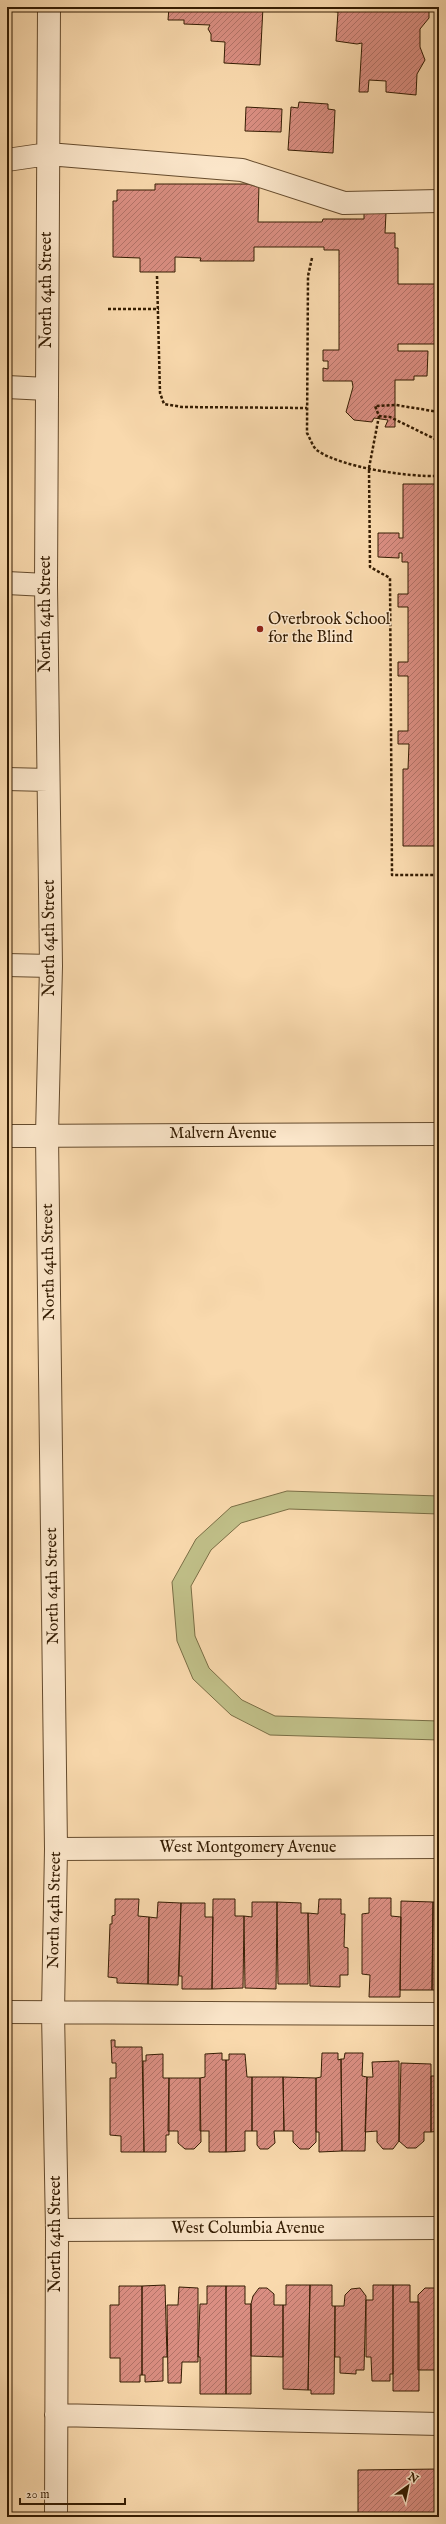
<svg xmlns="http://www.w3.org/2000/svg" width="446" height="2524" font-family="'IM FELL English',serif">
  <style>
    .park { fill: #c0bf88; stroke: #7a6e45 }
    .building { fill: url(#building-hatch); stroke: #341c02 }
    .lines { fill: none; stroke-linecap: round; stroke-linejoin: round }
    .minor-casing { stroke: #654b2d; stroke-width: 24 }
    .path { stroke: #341c02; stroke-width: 2.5; stroke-dasharray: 3 2; stroke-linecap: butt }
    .minor { stroke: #fbe6ca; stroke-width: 22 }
    .poi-dot { fill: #8f2418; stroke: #fbe6ca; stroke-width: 1.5 }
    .labels { text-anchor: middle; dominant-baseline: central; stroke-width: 3; stroke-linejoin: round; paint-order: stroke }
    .street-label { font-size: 16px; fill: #341c02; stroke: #fbe6ca }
    .poi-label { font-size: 16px; fill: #341c02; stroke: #fbe6ca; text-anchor: start }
  </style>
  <defs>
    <pattern id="building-hatch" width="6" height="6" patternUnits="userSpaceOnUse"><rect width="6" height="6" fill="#da8e82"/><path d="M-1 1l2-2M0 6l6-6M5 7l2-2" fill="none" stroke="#b27368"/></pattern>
  </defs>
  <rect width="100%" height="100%" fill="#f9d9ad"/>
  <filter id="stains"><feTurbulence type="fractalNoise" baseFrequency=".005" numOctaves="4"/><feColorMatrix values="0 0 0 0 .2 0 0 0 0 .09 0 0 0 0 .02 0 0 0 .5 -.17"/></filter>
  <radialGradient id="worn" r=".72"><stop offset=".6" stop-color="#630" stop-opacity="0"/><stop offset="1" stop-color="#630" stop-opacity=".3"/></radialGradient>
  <!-- park -->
  <path class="park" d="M287,1491L439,1496V1514L289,1509L241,1523L211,1550L191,1586L195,1636L209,1668L242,1700L275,1716L439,1721V1740L270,1735L231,1715L193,1679L177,1641L172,1582L196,1539L231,1507Z"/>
  <!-- building -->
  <path class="building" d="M169,7H263L260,65L224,63L225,42L211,41V34L208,29L210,25L184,24V20H168Z
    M321,7H429V18L420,29V47L425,60L417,74L416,95L386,92V81L369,80L368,92H359L362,43L357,44L336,41L338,12L321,10Z
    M299,102L328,104V109L335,110L333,153L288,150L291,107L298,108Z
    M246,107L282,109L281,132L245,131Z
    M155,184H259L258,222H322L323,219H364V213H386L385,233H395V248H398V284H439V344H398V351H428L427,376H414V380H395V427H385L388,420L374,418L372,422L354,420L346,412L353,387L352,381H323V368L328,369V361H323V350H339V250H324V247H254V261H200L201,258L175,257V272H140V258L113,257V201H117V190H155Z
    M403,484H439V846H403V769H408L409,744H398V731H408V676H398V662H408V607H398V594H408V562H402V553H399V558L378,557V533H399V538H403Z
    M369,1898H391V1916L401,1917L400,1997H369L370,1975L362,1974V1914L369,1913Z
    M115,1899H139L138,1916L149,1917L148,1984L117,1983V1978L108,1977L110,1924H112V1916L115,1915Z
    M213,1899H235V1916H244L243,1988L212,1989Z
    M319,1899H341V1914H345L344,1947L348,1948V1975H340V1987L310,1986L308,1913L318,1914Z
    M401,1901L433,1902L432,1990H400Z
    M158,1902L181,1903L178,1985L148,1984L149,1917L157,1918Z
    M252,1902H277L276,1989L245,1988L244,1916L252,1917Z
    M277,1902L301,1903V1913H308V1984H278Z
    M433,1902H439V1990H432Z
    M181,1903H205V1917H213L212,1989H182V1976H179Z
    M111,2040H115V2047H142L144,2152H121V2136L110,2135V2078H116V2063H112Z
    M222,2053V2060H226V2152H209V2131H200V2078L205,2077V2054Z
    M322,2053H338V2060L341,2059L342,2151L319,2152V2132H316V2078L321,2077Z
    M345,2053H363L362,2076L367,2077L365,2151H342L341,2059H344Z
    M163,2054V2078H169V2135H166V2152H144L143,2061H146V2055Z
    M229,2054H245L247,2077H252V2131H245V2151L226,2152V2060H229Z
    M399,2061V2141L393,2149H383L377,2142V2131L365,2132L367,2077H373L372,2062Z
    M401,2063L431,2064V2132H424V2141L416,2148H407L399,2141Z
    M431,2076H439V2131L431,2132Z
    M252,2077H283L284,2131H274L275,2143L268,2149H260L257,2145V2131H252Z
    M283,2077L316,2078V2142L309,2149H300L293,2142V2131H284Z
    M169,2078H200L201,2142L194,2149H185L178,2143V2131H168Z
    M165,2285L167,2357H163V2381L145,2382V2375H142V2286Z
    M286,2285H310L308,2390L283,2389V2305H286Z
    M310,2285H332V2306H335L334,2394H311V2390H308Z
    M373,2285H393V2374H390V2381H372L371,2357H366V2300H373Z
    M393,2285H410V2302H419V2391H393Z
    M119,2286H142V2375H140V2382H120V2358H110V2305H119Z
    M207,2286H226V2394H200V2357H198L200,2304H207Z
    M226,2286H245V2304H251V2394H226Z
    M179,2287L198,2288V2362H182L181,2383H168L167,2305H178Z
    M259,2288H267L274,2294V2305H283V2357L251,2356V2304L253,2296Z
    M360,2288L366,2296L364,2370H356V2374L340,2373V2357H335V2306H344L345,2295L351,2289Z
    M425,2288H434L439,2293V2370H418V2295Z
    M439,2469V2517H358V2470Z"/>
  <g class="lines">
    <!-- minor casing -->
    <g class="minor-casing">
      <path id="minor" d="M49,7L46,585L51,966L47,1135L56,1849L53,2012L57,2230L56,2517
        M7,160L48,154L242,170L344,203L439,201
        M7,387L47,389
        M7,583L46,585
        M7,779L48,780
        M7,965L51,966
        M7,1136L439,1134
        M56,1849L439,1847
        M7,2012L439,2014
        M57,2230L439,2228
        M56,2415L439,2424"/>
    </g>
    <!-- path -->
    <path class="path" d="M312,258L308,276L307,433C310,438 313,448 318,451C344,468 408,477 439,476
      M157,276L160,393L164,404L182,407L307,408
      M108,309H159
      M439,412L396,405L375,406L379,416L390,417L439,441
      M379,416L369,468L370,567L390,578L392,875H439"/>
    <!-- minor -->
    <use href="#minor" class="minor"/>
  </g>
  <!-- markers -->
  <circle class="poi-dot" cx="260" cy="629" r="4"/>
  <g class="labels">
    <!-- street labels -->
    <g class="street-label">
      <text transform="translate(47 290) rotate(-90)">North 64th Street</text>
      <text transform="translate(46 614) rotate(-90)">North 64th Street</text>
      <text transform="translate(50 938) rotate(-90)">North 64th Street</text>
      <text x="223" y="1134">Malvern Avenue</text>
      <text transform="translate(49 1262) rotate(-91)">North 64th Street</text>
      <text transform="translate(53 1586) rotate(-91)">North 64th Street</text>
      <text x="248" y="1848">West Montgomery Avenue</text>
      <text transform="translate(55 1910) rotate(-89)">North 64th Street</text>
      <text x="248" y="2229">West Columbia Avenue</text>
      <text transform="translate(56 2234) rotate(-90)">North 64th Street</text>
    </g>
    <!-- poi labels -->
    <g class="poi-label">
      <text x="268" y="620">Overbrook School<tspan x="268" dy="18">for the Blind</tspan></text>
    </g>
  </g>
  <!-- margin -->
  <rect width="446" height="2524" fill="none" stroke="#f9d9ad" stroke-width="24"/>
  <rect x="8" y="8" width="430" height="2508" fill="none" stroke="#341c02" stroke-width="2"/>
  <rect x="12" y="12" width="422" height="2500" fill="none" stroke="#341c02"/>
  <!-- north arrow -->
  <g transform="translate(408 2486) rotate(33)" stroke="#fbe6ca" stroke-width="3" paint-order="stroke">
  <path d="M0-3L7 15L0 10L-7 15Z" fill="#341c02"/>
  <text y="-6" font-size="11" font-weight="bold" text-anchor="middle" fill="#341c02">N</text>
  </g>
  <!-- scale -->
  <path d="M20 2498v6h105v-6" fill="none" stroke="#341c02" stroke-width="2"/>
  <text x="26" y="2498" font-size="12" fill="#341c02" stroke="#fbe6ca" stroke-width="3" paint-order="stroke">20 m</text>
  <rect width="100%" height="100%" filter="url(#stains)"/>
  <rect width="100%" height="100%" fill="url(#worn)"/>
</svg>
